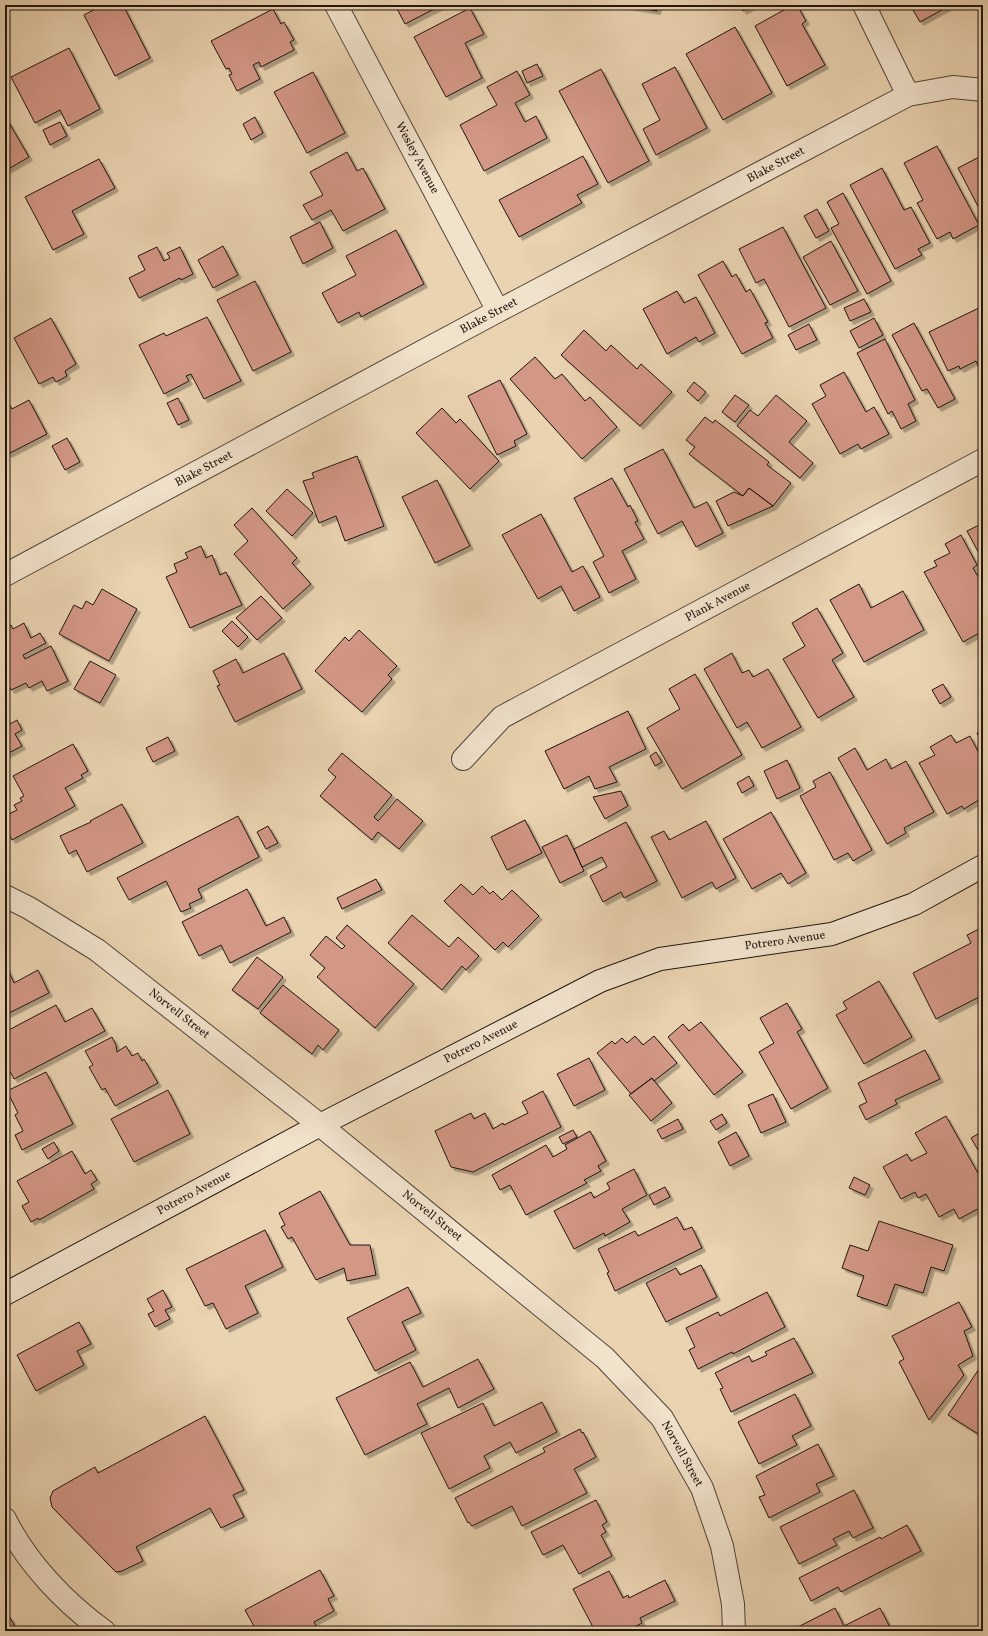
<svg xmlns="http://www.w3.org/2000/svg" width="988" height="1636" font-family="Vollkorn,serif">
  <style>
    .building { fill: #d39786; stroke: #20150e; filter: url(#shadow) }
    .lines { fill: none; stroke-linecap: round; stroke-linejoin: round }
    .street-casing { stroke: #524437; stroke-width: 24 }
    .secondary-casing { stroke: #20150e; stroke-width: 24 }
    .street { stroke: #f1e2cc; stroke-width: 22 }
    .secondary { stroke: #f1e2cc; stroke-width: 22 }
    .labels { text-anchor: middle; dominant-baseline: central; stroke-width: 3; stroke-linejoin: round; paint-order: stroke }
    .street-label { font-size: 12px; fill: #20150e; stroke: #f1e2cc }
  </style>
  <defs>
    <filter id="shadow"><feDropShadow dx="3.5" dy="3.5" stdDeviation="0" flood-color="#0004"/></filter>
  </defs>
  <rect width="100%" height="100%" fill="#ead3b1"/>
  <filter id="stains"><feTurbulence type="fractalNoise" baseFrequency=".005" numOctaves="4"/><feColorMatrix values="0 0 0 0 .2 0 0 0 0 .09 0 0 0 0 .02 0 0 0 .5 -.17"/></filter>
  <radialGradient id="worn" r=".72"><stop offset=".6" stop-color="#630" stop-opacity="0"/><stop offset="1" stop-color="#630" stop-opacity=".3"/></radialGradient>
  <!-- building -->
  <path class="building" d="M103,5H123L150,58L115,76L84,15Z
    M395,5H442L405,24Z
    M620,5H658L657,11Z
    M740,5H753L743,11Z
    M793,5H797L806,21L802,24L825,65L787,86L755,26Z
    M910,5H951L920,22Z
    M470,8L484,34L465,43L482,78L446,97L414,37Z
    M273,9L281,24L284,22L294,40L290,42L294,50L261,67L259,62L253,65L260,79L237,91L229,75L232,74L229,68L226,69L211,41Z
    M735,27L772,93L723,120L686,54Z
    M69,48L100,109L68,126L60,110L35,123L11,77Z
    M537,64L543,76L527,83L522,71Z
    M675,67L707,128L656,155L643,129L660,120L642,84Z
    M601,69L649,161L608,183L559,91Z
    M517,71L530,95L515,103L525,122L536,116L547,138L484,171L460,125L497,105L487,87Z
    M313,72L345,133L307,153L274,92Z
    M5,116L29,157L5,171Z
    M255,117L263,133L251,140L243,124Z
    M60,122L67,136L50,145L43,130Z
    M937,146L979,225L953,239L950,232L937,239L917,203L923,200L904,163Z
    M347,152L357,171L363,168L385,209L343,231L331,210L312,220L303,205L323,195L310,172Z
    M983,155V216L958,168Z
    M583,156L598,184L577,195L582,203L519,237L499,200Z
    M99,159L115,188L72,211L84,234L53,250L25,197Z
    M882,168L904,210L911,207L930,243L918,249L922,255L895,269L850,185Z
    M843,193L891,281L867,294L831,228L839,224L827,202Z
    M817,209L829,231L816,238L804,216Z
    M320,222L333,248L303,264L290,237Z
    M783,227L826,308L789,327L764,279L756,283L739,249Z
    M396,230L424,284L361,317L359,312L338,323L322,293L356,275L346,256Z
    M831,241L858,291L830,305L803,257Z
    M223,246L238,275L213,288L198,260Z
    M157,247L164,261L170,258L167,253L180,247L193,274L181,280L180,278L139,298L129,278L145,270L138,256Z
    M723,261L732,277L736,274L746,292L750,289L768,322L765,323L773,338L742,354L698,275Z
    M255,281L291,352L253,371L217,300Z
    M677,291L684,303L696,297L715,333L699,342L696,337L667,354L643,309Z
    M864,299L871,312L850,321L844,308Z
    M983,306V376L976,361L960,369L959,366L948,371L929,332Z
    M207,317L241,381L204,399L191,374L186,376L189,381L164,394L139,345L164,333L166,336Z
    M51,318L76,364L65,371L67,376L56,382L53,377L39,384L14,338Z
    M874,318L883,335L859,348L850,331Z
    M914,323L955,399L938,408L927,389L922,391L892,335Z
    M809,324L817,340L796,350L788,335Z
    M584,330L606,351L611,345L637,369L641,364L672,392L640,426L561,355Z
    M885,339L915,400L908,404L916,421L901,429L892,411L888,414L857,353Z
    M535,357L555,379L562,374L585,401L590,397L617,427L582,459L510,379Z
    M844,372L866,412L874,407L889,434L861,449L858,444L840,454L812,404L826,396L820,385Z
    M500,380L527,434L514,441L516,446L497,455L468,396Z
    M694,382L706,392L698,401L687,391Z
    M735,395L749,405L735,422L722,412Z
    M776,395L807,421L789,442L813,463L800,478L737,426L750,410L758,416Z
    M178,398L189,420L178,425L167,403Z
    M29,400L47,434L8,454L5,448V408L10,405L12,409Z
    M442,408L456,423L460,419L499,461L470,489L416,433Z
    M705,417L713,423L715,420L769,462L767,465L791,483L773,506L749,488L743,496L689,454L695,447L686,440Z
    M67,438L80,462L65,470L52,446Z
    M663,449L694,508L707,502L723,533L696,547L682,521L658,534L624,469Z
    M357,456L384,526L345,541L336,516L319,523L303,481L314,478L312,473Z
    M612,478L628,507L630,505L638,521L635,522L644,539L622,551L636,579L609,593L593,562L604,556L574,498Z
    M437,480L470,546L435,563L402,497Z
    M749,488L773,506L728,526L716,501L734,492L743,496Z
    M287,489L313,513L292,536L266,511Z
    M252,508L297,558L292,563L311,584L283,609L234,554L248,541L234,525Z
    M541,514L572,572L583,566L600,597L574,611L561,586L538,599L502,535Z
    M983,523V561L967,531Z
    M961,535L977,565L973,568L983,585V631L963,642L924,572L937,566L934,561L950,553L945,544Z
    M201,546L206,558L212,555L220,575L226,572L242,605L190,628L166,577L177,572L174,564L188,558L185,553Z
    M859,584L871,608L903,591L924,630L864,662L830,600Z
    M102,589L137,609L109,661L59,634L74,605L82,609L86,601L93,605Z
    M261,596L282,618L257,640L236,618Z
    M817,608L843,653L832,660L854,697L818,718L783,659L805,646L792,623Z
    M232,621L248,637L238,647L222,631Z
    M24,623L31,638L40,633L46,643L23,655L25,659L51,646L68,681L47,691L42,681L29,688L26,683L11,690L5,678V628L11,625L13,629Z
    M359,630L397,666L388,675L392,679L362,712L315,671L345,637L349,641Z
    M284,653L302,689L235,722L217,686L220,685L213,671L236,659L243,673Z
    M732,653L742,673L749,670L753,677L768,669L801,727L762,748L747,722L737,728L704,669Z
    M90,661L116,675L100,703L74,689Z
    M695,674L742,755L682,789L647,728L680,709L669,689Z
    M943,684L951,697L940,704L932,690Z
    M628,711L646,749L609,767L617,782L595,789L589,776L564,789L545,751Z
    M5,716L10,724L17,720L22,730L15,734L22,746L5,755Z
    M983,729V744L977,733Z
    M951,735L956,743L970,736L983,761V795L981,796L982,798L964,809L962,806L947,814L919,763L935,755L930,747Z
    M168,737L175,751L153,762L146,748Z
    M73,744L88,771L81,775L83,778L65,788L75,806L12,840L5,827V816L17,810L14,805L22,801L20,798L24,796L13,776Z
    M855,748L867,770L886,759L891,769L906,761L934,812L904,828L906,833L887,844L838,758Z
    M656,752L662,762L655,766L650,756Z
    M342,753L392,795L374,817L378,821L397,799L423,821L399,849L378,832L372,840L320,796L336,777L328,770Z
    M787,760L800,788L777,799L764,771Z
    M830,772L872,850L853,861L848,853L834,860L800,796L816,787L813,781Z
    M749,776L754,786L742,793L737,783Z
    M621,791L628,806L605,819L593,797Z
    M122,804L143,843L87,872L76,850L69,854L60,836L91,822L90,821Z
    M771,812L806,873L788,884L781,873L752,889L723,839Z
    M238,816L259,857L198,889L202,898L189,904L191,908L181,912L166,881L129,900L117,878Z
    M525,820L542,853L507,870L491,837Z
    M706,821L736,878L716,889L712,882L682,898L651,837L664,831L669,840Z
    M626,822L657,881L624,898L621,892L603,902L590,876L607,867L602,857L582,867L574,849Z
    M268,826L278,843L266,849L257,832Z
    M567,835L584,871L560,883L542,847Z
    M376,879L382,890L342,909L337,898Z
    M461,884L473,895L482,886L490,894L493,891L502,900L512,890L539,916L508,947L503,942L495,950L444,901Z
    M247,889L266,926L284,917L291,932L230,963L221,945L199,956L182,922Z
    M412,915L449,947L458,937L479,956L466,970L462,966L442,990L388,943Z
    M347,925L414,984L375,1028L317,977L325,968L310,955L326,936L342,949L345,946L336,938Z
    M983,927V995L936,1019L913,973L971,943L967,935Z
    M257,957L283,977L258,1009L232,990Z
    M5,964L14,983L38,970L49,993L5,1015Z
    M879,981L912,1037L864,1064L836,1015L847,1009L843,1002Z
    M283,985L339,1030L323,1050L318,1045L312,1054L260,1013Z
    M787,1003L802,1029L797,1032L828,1088L791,1109L759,1052L774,1043L760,1018Z
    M56,1005L65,1022L92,1008L105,1031L14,1079L5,1062V1058L8,1057L5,1051V1032Z
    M701,1022L743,1072L714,1095L668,1037L683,1024L689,1031Z
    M635,1036L643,1045L654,1036L677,1063L654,1081L652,1078L631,1094L597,1053L612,1041L615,1044L622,1038L627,1043Z
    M112,1037L116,1045L117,1052L126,1046L132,1056L138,1053L142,1061L144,1059L158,1083L115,1106L105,1088L102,1090L89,1067L93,1065L85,1051Z
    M925,1050L940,1079L895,1100L897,1104L866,1120L859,1106L867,1102L858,1083Z
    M589,1058L605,1090L574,1106L557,1074Z
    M46,1072L73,1124L22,1150L15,1135L23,1131L15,1115L18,1113L7,1091Z
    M652,1078L672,1103L651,1121L629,1095Z
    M168,1090L190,1134L134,1162L111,1119Z
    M543,1091L561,1127L473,1172L451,1167L435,1131L471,1113L474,1119L485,1113L493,1129L503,1123L504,1125L528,1113L522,1102Z
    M773,1094L786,1122L761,1133L748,1105Z
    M722,1114L727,1123L716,1130L710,1121Z
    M946,1116L983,1182V1206L959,1219L954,1209L939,1217L926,1194L918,1198L915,1192L901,1199L883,1167L907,1154L911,1161L927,1153L915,1133Z
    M678,1119L683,1129L662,1139L657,1130Z
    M573,1130L577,1137L563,1144L559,1137Z
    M590,1131L606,1161L598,1166L601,1171L584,1180L587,1183L526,1215L510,1185L500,1190L492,1175L546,1145L553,1157L567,1149L565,1145Z
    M983,1131V1159L971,1138Z
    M736,1132L749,1156L730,1166L718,1142Z
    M54,1142L59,1151L48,1159L42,1149Z
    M72,1151L85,1174L91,1170L97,1180L91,1184L94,1189L39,1220L38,1218L31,1222L22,1206L29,1202L17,1181Z
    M634,1169L647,1195L622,1209L630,1222L605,1236L604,1233L574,1249L554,1211L591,1192L594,1198L610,1189L607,1183Z
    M854,1177L870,1185L865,1195L849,1188Z
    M665,1187L670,1197L654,1205L649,1195Z
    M320,1191L350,1245H370L376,1275L347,1281L344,1268L316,1280L292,1237L288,1239L281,1227L285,1225L279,1213Z
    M677,1217L684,1230L692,1227L702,1248L615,1291L607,1273L609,1272L598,1249L635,1231L638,1236Z
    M879,1221L953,1245L944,1271L931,1267L923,1293L895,1284L887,1306L857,1296L864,1276L842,1268L850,1245L868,1251Z
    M265,1230L283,1267L245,1286L258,1313L226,1329L213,1303L205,1306L186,1269Z
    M701,1265L717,1297L666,1322L646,1283L676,1268L680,1275Z
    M408,1287L421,1313L402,1322L416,1350L375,1371L347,1318Z
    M163,1290L172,1307L165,1310L170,1319L155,1327L148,1314L154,1311L147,1299Z
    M767,1292L785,1327L733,1354L732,1352L698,1369L689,1350L695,1347L686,1328L718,1312L720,1316Z
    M959,1302L972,1327L964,1331L973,1356L958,1365L964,1375L929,1420L899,1362L904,1359L892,1336Z
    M79,1322L91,1344L77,1351L84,1365L36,1391L17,1355Z
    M794,1338L813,1373L731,1412L720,1389L723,1388L715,1373L749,1356L752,1362L767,1355L765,1352Z
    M478,1359L494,1389L458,1408L449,1388L417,1404L427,1424L365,1455L336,1398L410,1362L423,1387Z
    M983,1363V1437L948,1415Z
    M795,1394L811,1426L792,1436L797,1445L759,1464L738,1422Z
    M542,1402L557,1432L516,1453L510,1442L484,1456L490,1468L449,1489L421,1433L483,1403L494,1426Z
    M205,1416L244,1490L233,1495L244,1517L221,1528L210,1508L136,1547L143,1561L122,1571L116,1572L52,1507L50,1498L53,1491L95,1467L98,1473Z
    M580,1429L582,1433L583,1432L596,1457L574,1469L587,1493L522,1526L512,1506L472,1526L469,1522L468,1523L455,1498L545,1452L543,1448Z
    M818,1444L834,1476L816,1484L820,1492L769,1518L759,1497L765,1495L756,1476Z
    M854,1490L873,1528L853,1538L849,1531L833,1539L837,1545L799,1564L780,1527Z
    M596,1500L607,1522L602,1525L606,1532L601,1535L612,1556L579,1574L563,1545L543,1555L531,1532Z
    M907,1525L921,1551L841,1592L838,1587L811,1601L799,1578L880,1537L881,1539Z
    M320,1570L334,1596L328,1599L334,1611L314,1622L319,1631H262L259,1626L255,1628L245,1610Z
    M609,1571L623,1598L628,1595L629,1598L665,1580L675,1601L640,1618L642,1623L627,1631H595L573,1589Z
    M835,1608L844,1626L880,1608L892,1631L792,1630Z
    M10,1617L17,1631H5V1619Z"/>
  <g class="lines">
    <!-- street casing -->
    <g class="street-casing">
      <path id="street" d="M336,5L498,311
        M864,5L908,95
        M5,575L498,311L908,95L953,87L983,90
        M463,759L502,717L983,460
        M5,896L29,908L97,950L320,1125L605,1358L662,1418L702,1488L722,1546L733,1604L734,1631
        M5,1519C26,1562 65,1603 104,1631"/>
    </g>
    <!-- secondary casing -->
    <g class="secondary-casing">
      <path id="secondary" d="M5,1294L320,1125L600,981L660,959L832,934L914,904L983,866"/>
    </g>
    <!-- street -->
    <use href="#street" class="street"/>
    <!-- secondary -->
    <use href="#secondary" class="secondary"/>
  </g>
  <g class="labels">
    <!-- street labels -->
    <g class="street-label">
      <text transform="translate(417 158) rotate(62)">Wesley Avenue</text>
      <text transform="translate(776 165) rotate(-28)">Blake Street</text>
      <text transform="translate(489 316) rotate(-28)">Blake Street</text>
      <text transform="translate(204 469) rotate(-28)">Blake Street</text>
      <text transform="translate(718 602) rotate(-28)">Plank Avenue</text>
      <text transform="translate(785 941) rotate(-8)">Potrero Avenue</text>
      <text transform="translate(179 1014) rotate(38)">Norvell Street</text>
      <text transform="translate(481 1042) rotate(-27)">Potrero Avenue</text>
      <text transform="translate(194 1193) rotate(-28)">Potrero Avenue</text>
      <text transform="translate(432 1216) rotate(39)">Norvell Street</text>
      <text transform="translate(682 1454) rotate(61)">Norvell Street</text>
    </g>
  </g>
  <!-- margin -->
  <rect width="988" height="1636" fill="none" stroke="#ead3b1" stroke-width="20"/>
  <rect x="6" y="6" width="976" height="1624" fill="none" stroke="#20150e" stroke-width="2"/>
  <rect x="10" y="10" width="968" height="1616" fill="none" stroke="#20150e"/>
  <rect width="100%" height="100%" filter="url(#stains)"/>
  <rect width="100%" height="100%" fill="url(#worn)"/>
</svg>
